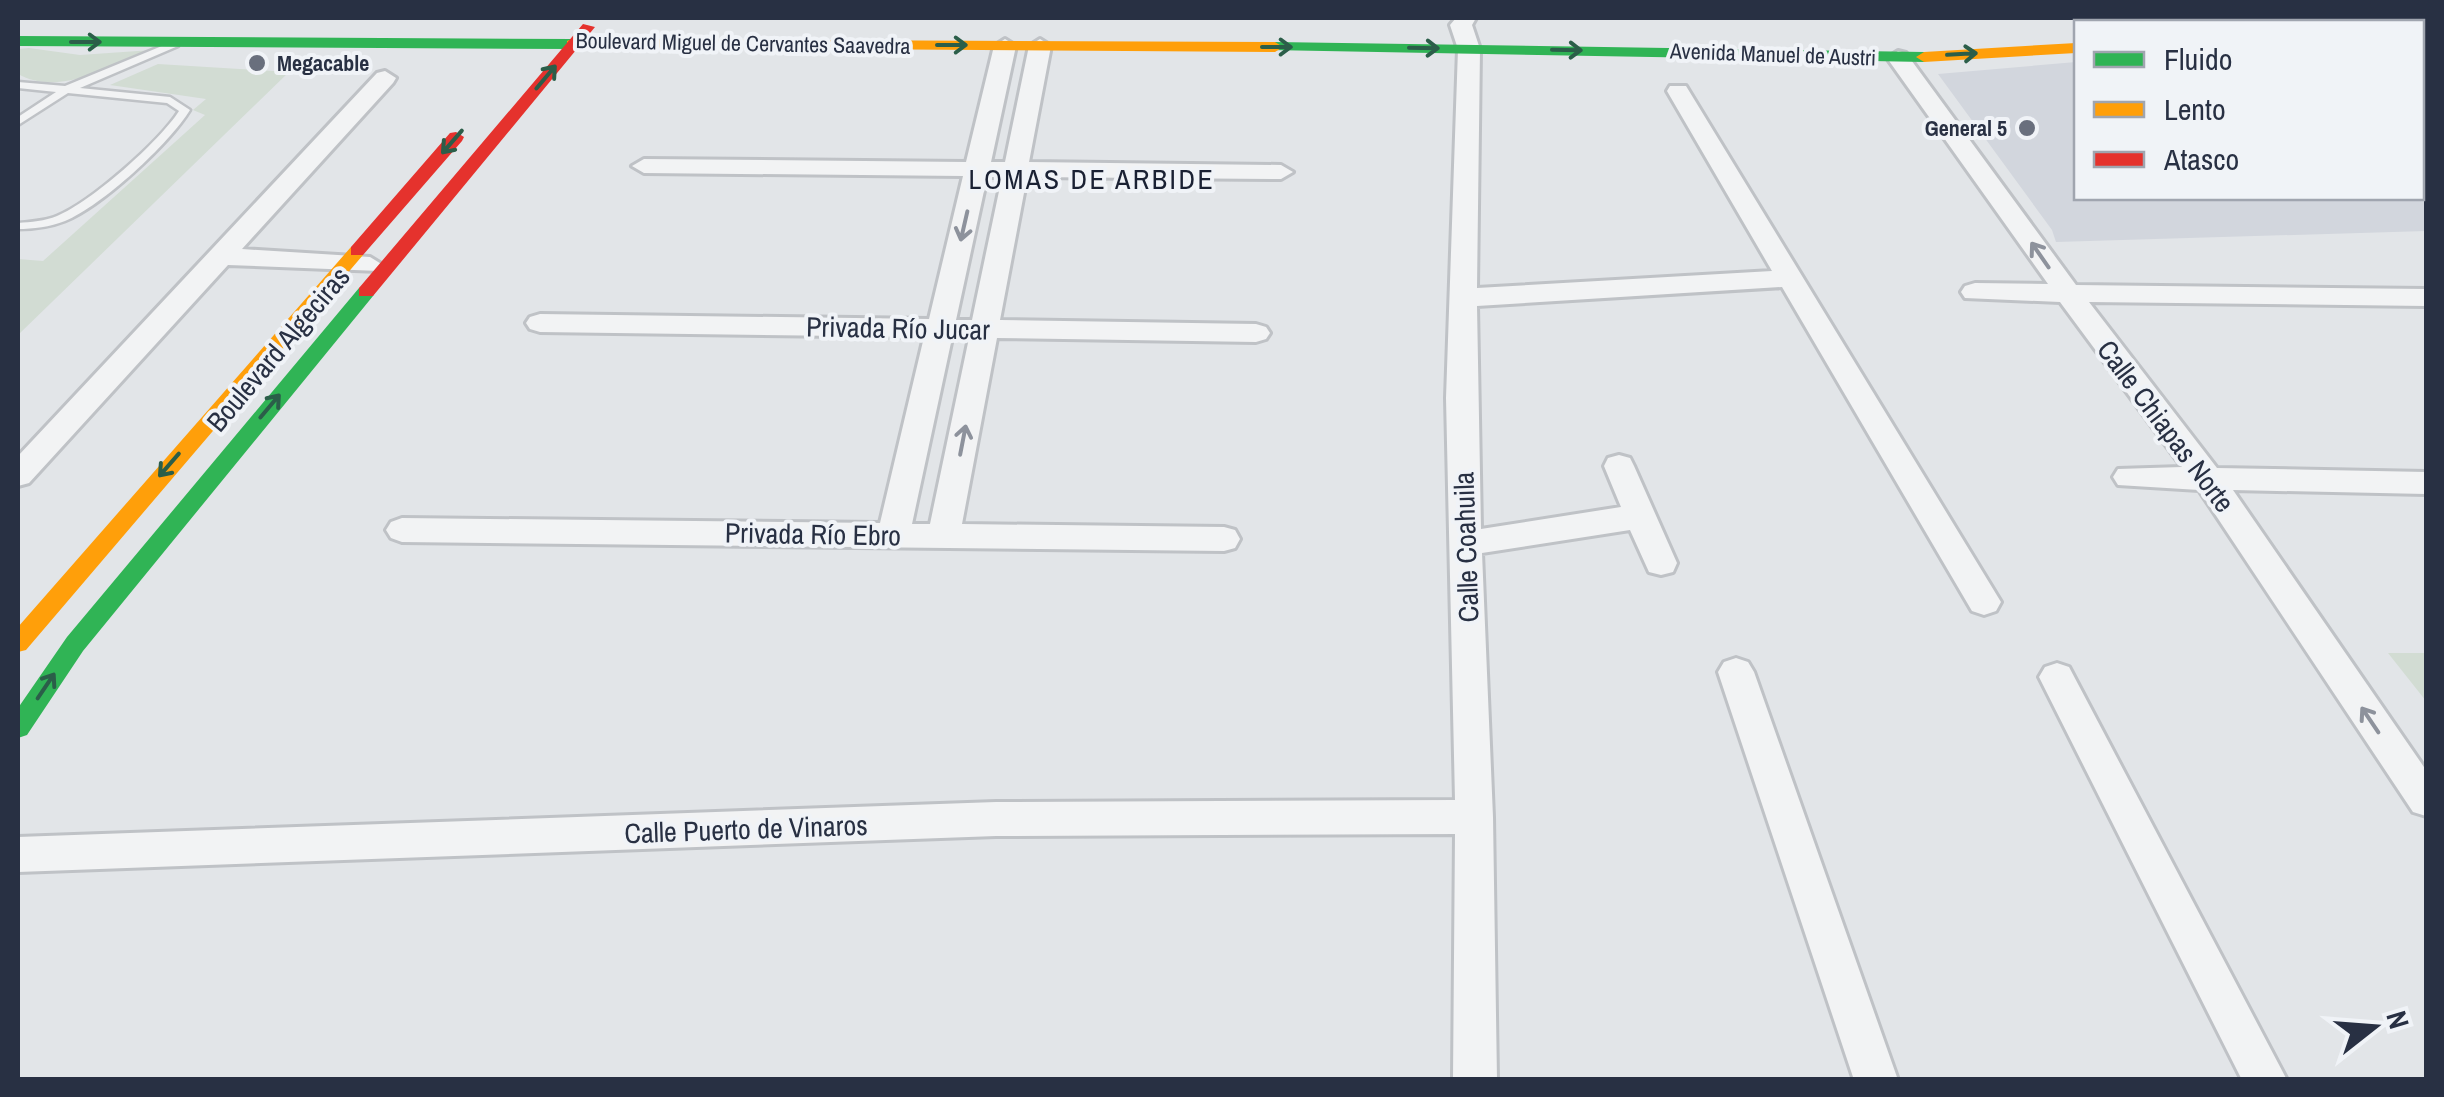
<svg xmlns="http://www.w3.org/2000/svg" width="2444" height="1097" font-family="'Archivo Narrow',sans-serif">
  <style>
    .built { fill: #d2d6dd }
    .green { fill: #d2dcd3 }
    .lines { fill: none; stroke-linecap: round; stroke-linejoin: round }
    .lane-casing { stroke: #bfc2c6; stroke-width: 5 }
    .street-casing { stroke: #bfc2c6; stroke-width: 6 }
    .lane { fill: #f2f3f4; fill-rule: evenodd }
    .street { fill: #f2f3f4; fill-rule: evenodd }
    .fast { fill: #30b455; fill-rule: evenodd }
    .slow { fill: #ff9f0a; fill-rule: evenodd }
    .jam { fill: #e5322d; fill-rule: evenodd }
    .oneway { stroke: #2b5e49 }
    .oneway2 { stroke: #8d929c }
    .poi-dot { fill: #696f7d; stroke: #f0f3f7; stroke-width: 4 }
    .labels { text-anchor: middle; dominant-baseline: central; stroke-width: 8; stroke-linejoin: round; paint-order: stroke }
    .far-street-label { font-size: 22px; fill: #283043; stroke: #f0f3f7 }
    .far-poi-label { font-size: 22px; font-weight: bold; fill: #283043; stroke: #f0f3f7; text-anchor: start }
    .far-quarter-label { font-size: 28px; letter-spacing: 2.5px; fill: #1a2133; stroke: #f0f3f7 }
    .street-label { font-size: 28px; fill: #283043; stroke: #f0f3f7 }
  </style>
  <rect width="100%" height="100%" fill="#e2e5e8"/>
  <!-- built -->
  <path class="built" d="M2076,62V198H2422V182L2426,187V231L2056,242L2052,230L1938,74Z"/>
  <!-- green -->
  <path class="green" d="M29,48L80,55L152,50C112,66 59,97 18,74V49Z
    M158,64L289,72L18,335V259L43,261L205,115L193,110L206,99L110,85Z
    M2388,653H2426V701Z"/>
  <g class="lines">
    <!-- lane casing -->
    <g class="lane-casing">
      <path id="lane" d="M174,41L178,42V46L80,88L170,97L190,110C169,144 102,206 65,221C50,227 33,229 18,229V223C31,222 45,221 57,216C91,202 159,142 179,111L167,103L68,93L18,125V117L56,92L18,88V82L65,86Z"/>
    </g>
    <!-- street casing -->
    <g class="street-casing">
      <path id="street" d="M1456,18H1476L1472,25L1480,49L1477,288L1772,271L1667,91L1670,86H1686L2001,602L1996,611L1984,615L1972,611L1782,287L1477,306L1481,529L1621,507L1604,466L1608,458L1619,455L1630,458L1634,466L1677,563L1673,572L1661,575L1649,572L1630,530L1482,553L1493,817L1497,1080H1453L1455,834L996,836L18,872V837L996,802L1455,800L1446,398L1458,49L1450,25Z
        M2114,18H2139L2142,22H2117Z
        M2407,18H2426V31L2422,30V22H2409Z
        M1005,39L1016,46L991,162H1005L1029,46L1040,39L1051,46L1029,162L1281,165L1293,172L1281,179L1027,177L1000,320L1256,324L1266,327L1270,333L1266,339L1256,342L997,338L962,524L1224,527L1235,530L1240,539L1235,548L1224,551L402,542L391,538L386,530L391,522L402,518L880,523L924,337L540,332L530,329L526,323L530,317L540,314L929,319L963,176L644,173L632,166L644,159L966,162L994,46ZM987,177H1002L972,320H956ZM952,338H969L930,524H912Z
        M1898,51L1906,53L2076,285L2426,289V306L2089,302L2217,468L2426,472V494L2233,490L2426,770V816L2413,812L2199,490L2118,485L2113,477L2118,469L2182,467L2060,302L1965,298L1961,292L1965,286L1975,283L2048,284L1887,58Z
        M385,71L396,78L393,83L242,249L370,257L383,265L379,271L228,265L29,483L18,486V456L377,73Z
        M2422,146L2426,147V165L2422,164Z
        M1736,658L1748,662L1754,672L1898,1080H1854L1718,672L1724,662Z
        M2057,663L2069,667L2287,1080H2242L2039,677L2045,667Z"/>
    </g>
    <!-- lane -->
    <use href="#lane" class="lane"/>
    <!-- street -->
    <use href="#street" class="street"/>
    <!-- fast -->
    <path class="fast" d="M18,36L572,39L580,44L572,49L18,46Z
      M1275,42L1924,52L1932,57L1924,62L1270,50V44Z
      M366,286L375,292L373,296L83,651L27,735L18,738V708L67,637L359,288Z"/>
    <!-- slow -->
    <path class="slow" d="M572,39L1275,42L1283,47L1275,52L567,47V41Z
      M2076,43V53L1924,62L1916,57L1924,52Z
      M357,245L363,247V255L26,650L18,652V627L351,247Z"/>
    <!-- jam -->
    <path class="jam" d="M583,24L595,27L373,296H359V288Z
      M2422,34L2426,35V43H2422Z
      M456,132L464,137L462,141L363,255H351V247L450,133Z"/>
  </g>
  <!-- one-way arrows -->
  <defs><path id="oneway-shaft" d="M-6 0H5M1.5-3L5.5 0L1.5 3" fill="none" stroke-width="1.6" stroke-linecap="round" stroke-linejoin="round" transform="scale(2.5)"/></defs>
  <g class="oneway">
    <use href="#oneway-shaft" transform="translate(86 42)"/>
    <use href="#oneway-shaft" transform="translate(952 45)"/>
    <use href="#oneway-shaft" transform="translate(1277 47)"/>
    <use href="#oneway-shaft" transform="translate(1424 48) rotate(1)"/>
    <use href="#oneway-shaft" transform="translate(1567 50) rotate(1)"/>
    <use href="#oneway-shaft" transform="translate(1962 54) rotate(-3)"/>
    <use href="#oneway-shaft" transform="translate(546 77) rotate(-50)"/>
    <use href="#oneway-shaft" transform="translate(452 142) rotate(131)"/>
    <use href="#oneway-shaft" transform="translate(270 406) rotate(-50)"/>
    <use href="#oneway-shaft" transform="translate(169 465) rotate(131)"/>
    <use href="#oneway-shaft" transform="translate(46 686) rotate(-56)"/>
  </g>
  <g class="oneway2">
    <use href="#oneway-shaft" transform="translate(964 226) rotate(103)"/>
    <use href="#oneway-shaft" transform="translate(2040 255) rotate(-125)"/>
    <use href="#oneway-shaft" transform="translate(963 440) rotate(-79)"/>
    <use href="#oneway-shaft" transform="translate(2370 720) rotate(-124)"/>
  </g>
  <!-- markers -->
  <g class="poi-dot">
    <circle cx="257" cy="63" r="10"/>
    <circle cx="2027" cy="128" r="10"/>
  </g>
  <g class="labels">
    <!-- far-street labels -->
    <g class="far-street-label">
      <text transform="translate(743 43) rotate(1)">Boulevard Miguel de Cervantes Saavedra</text>
      <text transform="translate(1773 54) rotate(2)">Avenida Manuel de Austri</text>
    </g>
    <!-- far-poi labels -->
    <g class="far-poi-label">
      <text x="277" y="63">Megacable</text>
      <text x="2007" y="128" text-anchor="end">General 5</text>
    </g>
    <!-- far-quarter labels -->
    <g class="far-quarter-label">
      <text x="1092" y="179">LOMAS DE ARBIDE</text>
    </g>
    <!-- street labels -->
    <g class="street-label">
      <text transform="translate(898 328) rotate(1)">Privada Río Jucar</text>
      <text transform="translate(278 349) rotate(-50)">Boulevard Algeciras</text>
      <text transform="translate(2166 426) rotate(53)">Calle Chiapas Norte</text>
      <text transform="translate(813 534) rotate(1)">Privada Río Ebro</text>
      <text transform="translate(1466 547) rotate(-92)">Calle Coahuila</text>
      <text transform="translate(746 829) rotate(-2)">Calle Puerto de Vinaros</text>
    </g>
  </g>
  <!-- border -->
  <rect width="2444" height="1097" fill="none" stroke="#283043" stroke-width="40"/>
  <!-- legend -->
  <rect x="2074" y="20" width="350" height="180" fill="#f0f3f7" stroke="#a0a5af" stroke-width="2.5"/>
  <rect x="2094" y="52" width="50" height="15" fill="#30b455" stroke="#a0a5af" stroke-width="2.5"/>
  <text x="2164" y="70" font-size="30" fill="#283043">Fluido</text>
  <rect x="2094" y="102" width="50" height="15" fill="#ff9f0a" stroke="#a0a5af" stroke-width="2.5"/>
  <text x="2164" y="120" font-size="30" fill="#283043">Lento</text>
  <rect x="2094" y="152" width="50" height="15" fill="#e5322d" stroke="#a0a5af" stroke-width="2.5"/>
  <text x="2164" y="170" font-size="30" fill="#283043">Atasco</text>
  <!-- north arrow -->
  <g transform="translate(2374 1027) rotate(73)" stroke="#f0f3f7" stroke-width="8" paint-order="stroke">
  <path d="M0-8L18 38L0 25L-18 38Z" fill="#283043"/>
  <text y="-15" font-size="28" font-weight="bold" text-anchor="middle" fill="#283043">N</text>
  </g>
</svg>
